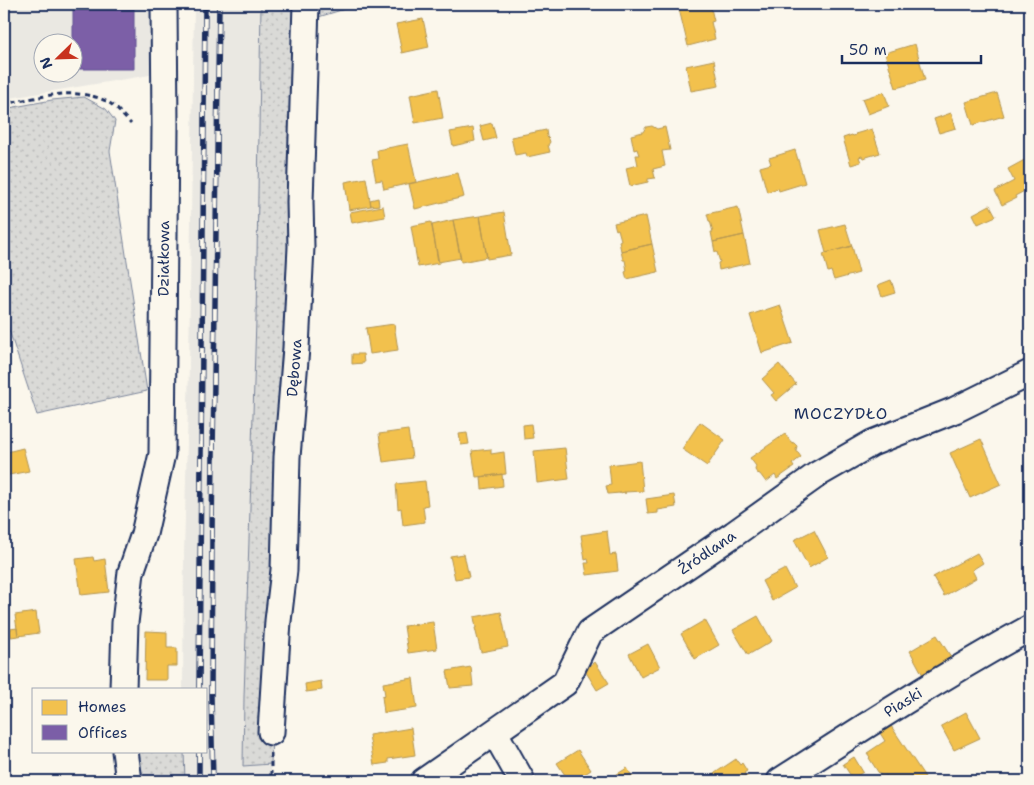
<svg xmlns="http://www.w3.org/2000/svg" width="1034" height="785" font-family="'Shantell Sans',sans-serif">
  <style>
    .built { fill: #eae8e2; fill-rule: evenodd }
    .grass { fill: url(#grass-dots); stroke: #7a849a }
    .homes { fill: #f2c14e; stroke: #b29553 }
    .offices { fill: #7b5ea7; stroke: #5e5091 }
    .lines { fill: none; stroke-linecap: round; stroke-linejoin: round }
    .minor-casing { stroke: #1b2f5e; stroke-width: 29 }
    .path { stroke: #1b2f5e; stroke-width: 3; stroke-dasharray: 5 4; stroke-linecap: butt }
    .minor { stroke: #fbf7ec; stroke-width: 25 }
    .rail-casing { stroke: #1b2f5e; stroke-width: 5.5 }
    .rail { stroke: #fbf7ec; stroke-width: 4; stroke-dasharray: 11; stroke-linecap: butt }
    .labels { text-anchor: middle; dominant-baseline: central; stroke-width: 5; stroke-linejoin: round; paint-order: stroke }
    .street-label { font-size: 15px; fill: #1b2f5e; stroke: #fbf7ec }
    .neighbourhood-label { font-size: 16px; letter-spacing: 1px; fill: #1b2f5e; stroke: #fbf7ec }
  </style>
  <defs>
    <pattern id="grass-dots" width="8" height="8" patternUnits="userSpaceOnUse" patternTransform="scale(1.25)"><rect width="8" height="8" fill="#dadad7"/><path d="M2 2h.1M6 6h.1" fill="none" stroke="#babbbb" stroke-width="1.8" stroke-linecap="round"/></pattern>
  </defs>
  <rect width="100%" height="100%" fill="#fbf7ec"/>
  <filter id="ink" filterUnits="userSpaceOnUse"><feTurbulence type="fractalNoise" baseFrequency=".02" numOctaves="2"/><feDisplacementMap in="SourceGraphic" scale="10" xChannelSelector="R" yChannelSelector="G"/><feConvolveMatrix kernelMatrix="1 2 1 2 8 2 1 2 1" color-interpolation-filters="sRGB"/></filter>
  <g filter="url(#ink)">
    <!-- built -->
    <path class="built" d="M4,4H158L156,74L4,99ZM42,42H72V72H42Z
      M194,4H261L256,320L244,697L243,766L271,764V781H185L184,751H206V689H183L184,554L189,366Z"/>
    <!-- grass -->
    <path class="grass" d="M261,4H298L293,280L273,702L271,764L243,766L244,697L256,320Z
      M316,4H348V8L315,18Z
      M84,97L106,109L115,121L110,151L147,391L37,415L6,321L4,306V109L52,100Z
      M136,751H184L185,781H140Z"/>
    <!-- homes -->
    <path class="homes" d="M702,4H710L714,21L711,22L715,39L688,46L679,9Z
      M423,19L429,47L402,53L396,24Z
      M915,44L925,80L896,88L885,53Z
      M714,60L719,86L691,91L686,66Z
      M438,89L443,118L415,123L410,95Z
      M884,92L889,106L868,114L862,99Z
      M997,93L1004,116L973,125L966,102Z
      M951,113L956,128L939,133L934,119Z
      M492,123L496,138L484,141L480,126Z
      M652,126L657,129L665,127L670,150L662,151L665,166L653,169L655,178L648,179V182L630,186L626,168L638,165L636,155H639L637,149L634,150L631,135L643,132L646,127Z
      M473,128L475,141L453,146L450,132Z
      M872,129L880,153L863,158L862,156L859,157L861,162L851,165L843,138L852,135L853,136L856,135L855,134Z
      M546,130L547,137L549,139L550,142L548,145L550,152L527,157L526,153L515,155L511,137Z
      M408,144L416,182L384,189L382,180L376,181L372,160L378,159L377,150Z
      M795,150L805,183L779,191L778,188L767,192L760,167L771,164L769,158Z
      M1030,157V188L1015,196L1016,198L1002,205L995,191L1014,181L1008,169Z
      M458,173L464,197L415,209L409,184Z
      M366,178L371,206L349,210L345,182Z
      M378,198L379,205L371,206L370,200Z
      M990,205L996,216L978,224L973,214Z
      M383,206L385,217L352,223L350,212Z
      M738,207L744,235L713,242L711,232H713L710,221H709L707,214Z
      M504,212L511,255L487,259L480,216Z
      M480,216L487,257L461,262L453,220Z
      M646,216L652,244L621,251L619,241L621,240L618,229L616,230L614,223Z
      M453,220L461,258L438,262L432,225Z
      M431,222L439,263L418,267L411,226Z
      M845,224L852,246L826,253L820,230Z
      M744,235L750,263L719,270L718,263L720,262L717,252H715L713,242Z
      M652,244L658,272L627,279L625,272L627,271L625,260H623L621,251Z
      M852,246L859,273L834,280L831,271L828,272L823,254Z
      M891,280L895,292L882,296L878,285Z
      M780,305L793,343L762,353L750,315Z
      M394,324L398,350L370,354L366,328Z
      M352,354H363L364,363L352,364Z
      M779,364L796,384L776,401L771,395L774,393L762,379Z
      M700,422L725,440L707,466L682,449Z
      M531,424L533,438L524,439L523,425Z
      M408,430L412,458L383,462L379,434Z
      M467,433L469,444L461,445L459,434Z
      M785,434L791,442L794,443L797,446L796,450L801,457L792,464L794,467L777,479L775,475L766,482L760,474L757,473L755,470L756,466L750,458Z
      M981,439L1001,484L970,498L950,453Z
      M4,448H6L7,452L23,448L29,471L4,476Z
      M565,448L569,479L537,483L534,451Z
      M491,449V454L504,452L506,474L476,477L472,451Z
      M640,461L643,491L625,492V494V492L620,493V494V493L608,494L606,486L611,485L609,465Z
      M502,474L503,486L482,489L481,477Z
      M425,481L428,505L423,506L425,522L403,525L401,508L398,509L396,484Z
      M674,495L676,507L658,510V513L648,514L646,499Z
      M814,530L828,557L809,568L794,540Z
      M607,531L610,555L616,554L618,571L587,575L585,563H589L588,559L585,560L581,535Z
      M977,553L983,563L972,570L976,578L944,596L933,577Z
      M464,554L469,577L455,579L450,556Z
      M93,557L94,561L105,559L109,592L81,595L76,559Z
      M785,569L795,588L772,601L762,581Z
      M36,612L39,633L18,636L15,615Z
      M501,612L508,647L481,652L475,628H476L474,617Z
      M758,616L772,641L748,655L733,630Z
      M705,620L719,645L695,659L681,634Z
      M433,622L437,649L408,653L404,626Z
      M17,628L18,636L11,637L10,629Z
      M146,631L167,632V648H177V666H167V680H145Z
      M937,635L953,660L924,677L910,651Z
      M648,644L660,667L641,677L629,654Z
      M595,662L609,683L597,690L584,669Z
      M471,667L473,686L450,688L447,671Z
      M413,678L417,708L384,713L382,696L385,695L383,683Z
      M321,681L322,690L306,692L305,684Z
      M966,712L980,738L954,750L941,726Z
      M891,726L925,777L918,781H905L903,779L900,781H884L883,779L887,776L886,775L882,778L869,758L870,757L867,753L885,741L880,733Z
      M411,728L415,755L388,759V763L374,765L369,735Z
      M578,750L591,770L574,781H569L557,763Z
      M854,757L863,772L853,779L843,764Z
      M736,759L740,765L742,763L747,771L744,773L748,778L743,781H704L712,776V775Z
      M627,768L635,781H606Z"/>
    <!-- offices -->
    <path class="offices" d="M73,4H134V69H73Z"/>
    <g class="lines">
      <!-- minor casing -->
      <g class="minor-casing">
        <g id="minor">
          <path id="s1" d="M123,689L125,623L131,572L144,534L162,454L165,126L164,4"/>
          <path id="s2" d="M271,732L278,621L284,570L287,457L296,348L301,247L300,202L306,4"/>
          <path d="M495,733L522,781"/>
          <path d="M125,751L129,781"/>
          <path id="s3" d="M424,781L565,683L590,632L734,534L818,474L872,443L955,410L1030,373"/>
          <path id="s4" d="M780,781C862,728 944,675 1030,628"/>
        </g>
      </g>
      <!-- path -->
      <path class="path" d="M4,104C36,98 75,86 106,101C114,104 125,118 131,124
        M271,753V781"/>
      <!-- minor -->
      <use href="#minor" class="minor"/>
      <!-- rail casing -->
      <g class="rail-casing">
        <path id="rail" d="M199,689L205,4
          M199,751V781
          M213,781L211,696L212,531L219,4"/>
      </g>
      <!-- rail -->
      <use href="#rail" class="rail"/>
    </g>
  </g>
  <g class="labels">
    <!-- street labels -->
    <g class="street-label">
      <text stroke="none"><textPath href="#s1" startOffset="435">Działkowa</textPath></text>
      <text stroke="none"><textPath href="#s2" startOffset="365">Dębowa</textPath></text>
      <text stroke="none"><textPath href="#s3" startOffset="370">Źródlana</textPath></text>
      <text stroke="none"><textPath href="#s4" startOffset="146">Piaski</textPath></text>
    </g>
    <!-- neighbourhood labels -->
    <g class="neighbourhood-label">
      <text x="841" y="413">MOCZYDŁO</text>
    </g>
  </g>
  <!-- margin -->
  <rect width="1034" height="785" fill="none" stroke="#fbf7ec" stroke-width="20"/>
  <rect x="10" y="10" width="1014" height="765" fill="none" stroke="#1b2f5e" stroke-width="2" filter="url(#ink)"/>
  <!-- legend -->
  <rect x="32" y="688" width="175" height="65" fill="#fbf7ec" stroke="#a1a7b3"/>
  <rect x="42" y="700" width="25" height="15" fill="#f2c14e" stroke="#a1a7b3"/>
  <text x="78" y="712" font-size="15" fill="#1b2f5e">Homes</text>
  <rect x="42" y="725" width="25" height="15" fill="#7b5ea7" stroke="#a1a7b3"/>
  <text x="78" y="738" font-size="15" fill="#1b2f5e">Offices</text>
  <!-- north arrow -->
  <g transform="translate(58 58) rotate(247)"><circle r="24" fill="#fbf7ec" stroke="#a1a7b3"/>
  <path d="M0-4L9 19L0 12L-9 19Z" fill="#c8321e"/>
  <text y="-8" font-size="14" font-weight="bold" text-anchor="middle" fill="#1b2f5e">N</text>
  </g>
  <!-- scale -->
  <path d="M842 55v8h139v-8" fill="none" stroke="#1b2f5e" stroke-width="2.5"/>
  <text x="849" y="55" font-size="15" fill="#1b2f5e" stroke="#fbf7ec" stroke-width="4" paint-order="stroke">50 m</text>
</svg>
